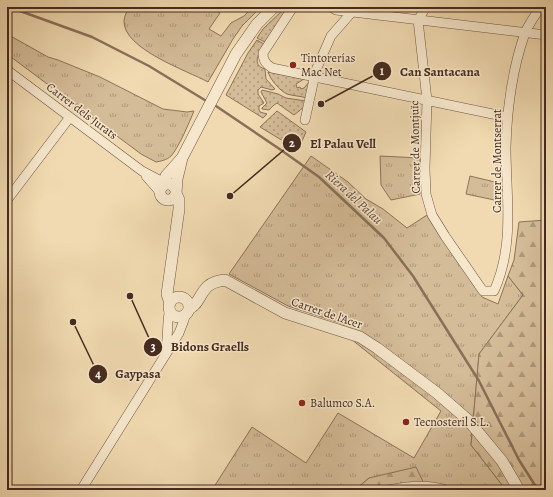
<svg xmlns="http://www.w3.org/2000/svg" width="553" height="497" font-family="Alegreya,serif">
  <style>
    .grass { fill: url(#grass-tufts); stroke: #8c735b }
    .forest { fill: url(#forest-firs); stroke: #8c735b }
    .garden { fill: url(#garden-dots); stroke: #8c735b }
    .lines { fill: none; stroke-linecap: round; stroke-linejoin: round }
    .stream { stroke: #897058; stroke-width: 2.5 }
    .minor-casing { stroke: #705643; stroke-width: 10 }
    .tertiary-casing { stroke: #705643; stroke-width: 12 }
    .minor { stroke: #f6e7cc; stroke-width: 9 }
    .tertiary { stroke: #f6e7cc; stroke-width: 11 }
    .poi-dot { fill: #8f2418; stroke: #f6e7cc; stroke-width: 1.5 }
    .labels { text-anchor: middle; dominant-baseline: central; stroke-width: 3; stroke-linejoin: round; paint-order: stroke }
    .poi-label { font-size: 12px; fill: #452a1e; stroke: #f6e7cc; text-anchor: start }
    .street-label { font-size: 12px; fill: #452a1e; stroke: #f6e7cc }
    .water-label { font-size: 13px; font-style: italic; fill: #624736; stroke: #f6e7cc }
    .leader { fill: none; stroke: #452a1e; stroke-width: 1.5 }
    .callout-dot { fill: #452a1e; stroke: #f6e7cc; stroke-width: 1.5 }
    .mark-label { font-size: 12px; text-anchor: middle; font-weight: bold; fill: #fff }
    .callout-label { font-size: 13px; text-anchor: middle; font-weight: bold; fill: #452a1e; stroke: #f6e7cc; stroke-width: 3; stroke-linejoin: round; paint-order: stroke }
  </style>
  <defs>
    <pattern id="grass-tufts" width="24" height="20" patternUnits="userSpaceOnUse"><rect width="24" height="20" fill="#d4bc98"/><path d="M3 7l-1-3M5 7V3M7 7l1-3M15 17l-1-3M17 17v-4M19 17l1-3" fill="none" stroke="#ae997b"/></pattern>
    <pattern id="forest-firs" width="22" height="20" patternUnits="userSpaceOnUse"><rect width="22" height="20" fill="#d4bc98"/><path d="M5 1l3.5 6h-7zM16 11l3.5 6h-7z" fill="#ae997b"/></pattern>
    <pattern id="garden-dots" width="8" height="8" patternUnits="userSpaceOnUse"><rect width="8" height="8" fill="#d4bc98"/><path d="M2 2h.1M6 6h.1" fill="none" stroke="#ae997b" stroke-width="1.8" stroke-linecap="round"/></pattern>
  </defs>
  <rect width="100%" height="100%" fill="#f1dab1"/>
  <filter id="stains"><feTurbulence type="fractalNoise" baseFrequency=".005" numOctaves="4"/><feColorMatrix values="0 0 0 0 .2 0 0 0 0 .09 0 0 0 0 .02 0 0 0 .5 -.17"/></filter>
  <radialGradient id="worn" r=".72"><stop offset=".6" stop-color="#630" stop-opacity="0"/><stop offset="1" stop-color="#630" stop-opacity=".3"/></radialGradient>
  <!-- grass -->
  <path class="grass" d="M129,7H212L220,13L209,29L221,36L231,23L244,16L253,7H257L258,10L242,26L233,39L208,82C188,71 123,49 124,21C124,17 127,11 129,7Z
    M7,34L48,57L58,60L100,77L163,109L187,112L194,111C189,123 179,147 171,156C167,160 161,161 156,162L141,154L7,54Z
    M311,156L348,182L366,199L383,209L407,228L427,215L482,297L498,304L508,276L523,295L479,354L471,445L506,490H427L369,478L355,490H212L252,427L306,463L338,413L414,458L441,411L351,339L343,324L288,306L229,274Z
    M380,156L420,158V194L391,200L381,185Z
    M470,176L503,184L504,202L466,194Z"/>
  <!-- forest -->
  <path class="forest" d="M546,220V490H506L471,445L479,354L523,295L508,276L514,260L519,222Z
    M416,467L427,490H355L369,478Z"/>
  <!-- garden -->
  <path class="garden" d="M286,7H288L265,42L257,38L263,29Z
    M257,40L264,44C259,53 251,65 265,69L266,79L275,89L272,90L261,87L258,90V94L264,103L259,106V110L260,112L267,114L263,118L226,95L248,53Z
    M268,72L304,79L296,84L297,88L300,87L301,89L304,88L310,81L307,98C301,96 293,96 287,94C280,91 270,79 268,72Z
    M262,90L278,94L286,98L306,101L304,107L294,115L277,103L274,105L269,110L262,109V108L267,103L261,92Z
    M277,111L306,132L298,150L260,127Z"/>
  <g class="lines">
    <!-- stream -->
    <path class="stream" d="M9,7L92,37L149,66L208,102
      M213,104L281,150L319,177L384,238L413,276L479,381L519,460L538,490"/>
    <!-- minor casing -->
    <g class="minor-casing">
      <path id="minor" d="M293,7L263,53C263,61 266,64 272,68L507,117
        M331,7L336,10L546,35
        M426,7L418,20L427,100L425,169L426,194L432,215L445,236L483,291H494C515,245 506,196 506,147C507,109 512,70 525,33C529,24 535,15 541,7
        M7,70L142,171L161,181L163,185
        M305,120L316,70L331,36L352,12
        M146,176L160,192
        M7,200L70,117
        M165,351C169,338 166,323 170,309
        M81,490L179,333L184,320L185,315
        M388,490C407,486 428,484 446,490"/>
    </g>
    <!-- tertiary casing -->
    <g class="tertiary-casing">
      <path id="tertiary" d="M160 192a8 8 0 1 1 16 0a8 8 0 1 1-16 0Z
        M163,185L166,176L182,158
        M169 307a10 10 0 1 1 20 0a10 10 0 1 1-20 0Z
        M170,303L167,294L179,209V200L176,193L177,179L182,158L236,54L257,24L274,7
        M189,309C199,304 199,295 207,287C212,282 218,281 225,280L285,313L360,337L377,348L437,393L468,420L502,461L519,490"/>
    </g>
    <!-- minor -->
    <use href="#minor" class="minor"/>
    <!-- tertiary -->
    <use href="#tertiary" class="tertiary"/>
  </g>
  <!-- markers -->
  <g class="poi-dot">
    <circle cx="293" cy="65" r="4"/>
    <circle cx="302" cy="403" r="4"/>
    <circle cx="406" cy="422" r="4"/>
  </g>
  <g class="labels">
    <!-- poi labels -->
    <g class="poi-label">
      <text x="301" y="58">Tintorerías<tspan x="301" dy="14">Mac Net</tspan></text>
      <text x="310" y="403">Balumco S.A.</text>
      <text x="414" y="422">Tecnosteril S.L.</text>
    </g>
    <!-- street labels -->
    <g class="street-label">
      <text transform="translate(82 111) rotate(37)">Carrer dels Jurats</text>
      <text transform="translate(415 147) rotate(-91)">Carrer de Montjuïc</text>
      <text transform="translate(497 161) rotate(-90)">Carrer de Montserrat</text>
      <text transform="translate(327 313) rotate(19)">Carrer de l'Acer</text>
    </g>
    <!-- water labels -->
    <g class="water-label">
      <text transform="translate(354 197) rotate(43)">Riera del Palau</text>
    </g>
  </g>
  <!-- callouts -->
  <path class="leader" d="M321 104L382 71M230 196L292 143M130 296L153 347M73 322L98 374"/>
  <g class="callout-dot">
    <circle cx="321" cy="104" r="4"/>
    <circle cx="230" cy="196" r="4"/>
    <circle cx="130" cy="296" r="4"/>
    <circle cx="73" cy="322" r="4"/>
    <circle cx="382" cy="71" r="10"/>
    <circle cx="292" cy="143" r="10"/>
    <circle cx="153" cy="347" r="10"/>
    <circle cx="98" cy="374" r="10"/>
  </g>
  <g class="mark-label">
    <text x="382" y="75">1</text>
    <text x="292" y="147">2</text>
    <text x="153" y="351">3</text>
    <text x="98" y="378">4</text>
  </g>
  <g class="callout-label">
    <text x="440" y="76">Can Santacana</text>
    <text x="343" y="148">El Palau Vell</text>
    <text x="210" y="351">Bidons Graells</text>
    <text x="138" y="378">Gaypasa</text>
  </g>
  <!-- margin -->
  <rect width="553" height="497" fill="none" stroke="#f1dab1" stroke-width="24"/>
  <rect x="8" y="8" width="537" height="481" fill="none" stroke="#452a1e" stroke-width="2"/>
  <rect x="12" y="12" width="529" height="473" fill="none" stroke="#452a1e"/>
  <rect width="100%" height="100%" filter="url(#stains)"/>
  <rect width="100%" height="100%" fill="url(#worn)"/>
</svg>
